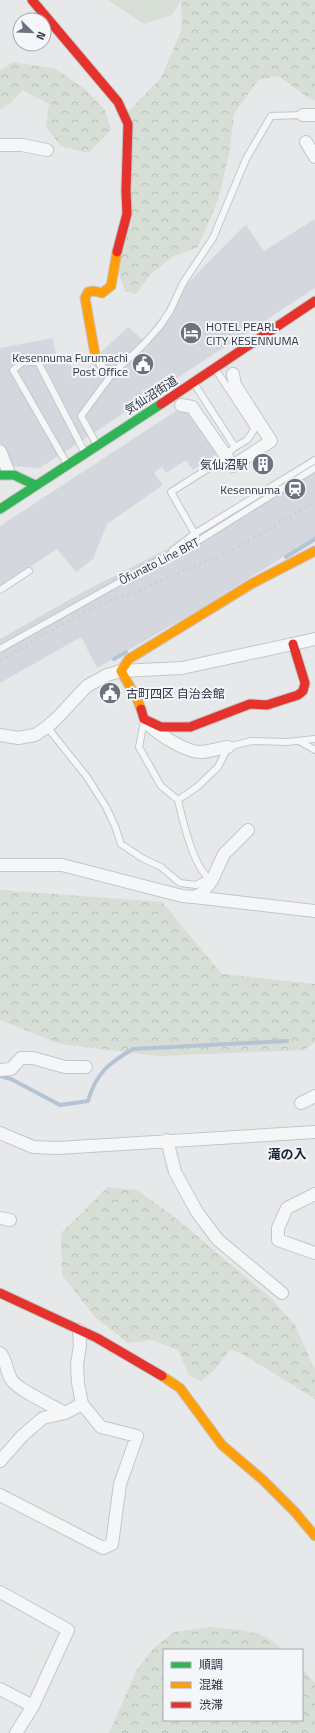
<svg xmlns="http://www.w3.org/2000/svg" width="315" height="1733" font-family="'Titillium Web','Noto Sans JP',sans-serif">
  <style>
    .built { fill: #d4d7dd }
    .forest { fill: url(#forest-crowns) }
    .park { fill: #d6ded6 }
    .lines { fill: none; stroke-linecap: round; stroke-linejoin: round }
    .stream { stroke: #b4c4d5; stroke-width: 4 }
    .lane-casing { stroke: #c4c6c8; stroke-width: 8 }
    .street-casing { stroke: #c4c6c8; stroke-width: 14 }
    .fast-casing { stroke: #c4c6c8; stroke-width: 11 }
    .slow-casing { stroke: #c4c6c8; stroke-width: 11 }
    .jam-casing { stroke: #c4c6c8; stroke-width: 11 }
    .lane { stroke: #f5f6f7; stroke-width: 6 }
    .street { stroke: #f5f6f7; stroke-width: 12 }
    .fast { stroke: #30b455; stroke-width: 9 }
    .slow { stroke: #ff9f0a; stroke-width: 9 }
    .jam { stroke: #e5322d; stroke-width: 9 }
    .rail { stroke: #cecfd2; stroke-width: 3; stroke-dasharray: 2 4; stroke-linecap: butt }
    .labels { text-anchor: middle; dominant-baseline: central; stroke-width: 4; stroke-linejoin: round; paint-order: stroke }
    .poi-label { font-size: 12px; fill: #2b3445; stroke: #f4f6f9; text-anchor: end }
    .street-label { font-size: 12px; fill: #2b3445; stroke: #f4f6f9 }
    .neighbourhood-label { font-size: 13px; font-weight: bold; fill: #1d2536; stroke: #f4f6f9 }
  </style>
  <defs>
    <pattern id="forest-crowns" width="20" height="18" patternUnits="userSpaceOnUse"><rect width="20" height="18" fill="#d6ded6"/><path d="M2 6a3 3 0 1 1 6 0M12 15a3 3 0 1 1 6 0" fill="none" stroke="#b8bfb9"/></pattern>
  </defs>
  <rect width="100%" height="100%" fill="#e6e8ea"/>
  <!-- built -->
  <path class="built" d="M315,219V288L40,468L9,466L0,442V348L53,338L58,365L66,363L82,371L95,364L98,355L128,327L142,339L146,337L186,285L242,228L246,225L264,251Z
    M182,407L193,411L218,453L193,470L186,460L166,473L162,467L154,473L163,485L107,524L93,559L76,572L57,549L0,586V526Z
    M315,457V537L198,610L97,668L81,637L0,683V639L83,592L167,549L202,525Z"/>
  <!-- forest -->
  <path class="forest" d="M181,0H315V100L308,98L279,76L258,80L234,114L230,150L218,200L198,247L172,257L151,274L136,294L125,291L118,272L129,111L161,78L182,29Z
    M13,62L56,69L85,89L105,110L111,130L88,153L61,146L46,127L49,104L23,90L12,102L0,110V70Z
    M0,890L162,902L222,974L315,984V1042L304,1050L158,1056L60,1044L0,1020Z
    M108,1187L137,1190L173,1216L271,1298L295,1325L313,1366L315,1368V1399L241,1353L230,1350L215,1369L201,1381L189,1375L178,1350L152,1340L128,1343L95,1317L62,1275L61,1233Z
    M211,1627C240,1631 262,1628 283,1650H164V1720H302V1669L315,1683V1733H109L137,1669L154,1648L174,1632Z"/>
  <!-- park -->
  <path class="park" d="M108,0H181L172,15L144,24Z"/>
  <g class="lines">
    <!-- stream -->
    <path class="stream" d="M286,557L315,539
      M114,659L126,652
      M0,1076L11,1079L60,1105L88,1101C96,1073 109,1063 133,1049L287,1041"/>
    <!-- lane casing -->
    <g class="lane-casing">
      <path id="lane" d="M95,355L100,365L112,374
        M195,385L235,447L247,440L254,430L253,426L216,370
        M97,445L81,416L112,374L143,345L160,326L170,311L183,283L213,238L246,159L271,116L303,115
        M67,464L13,370L23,362H38L85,453
        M196,536L171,492L212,466L235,447
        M172,551L194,534L315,460
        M0,590L29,571
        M0,649L159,560L198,541L315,468
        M144,721L139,747L161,786L178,800L197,787L218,767L228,747L251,741L287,742L315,739
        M47,727L87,777L106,807L115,826L121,844L142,858L161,867L180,883L196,885L209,878
        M299,741L315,750
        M178,800C182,818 194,872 212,880"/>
    </g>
    <!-- street casing -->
    <g class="street-casing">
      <path id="street" d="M303,115H315
        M306,142L315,157
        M0,145H22L47,150
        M181,405L192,407L233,466L271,441L235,385L233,374
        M0,451L9,473
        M150,726C160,735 186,752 200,752C209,752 219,748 228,747
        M0,735L18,738L35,735L47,727L57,718L87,686L107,675L121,671L182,668L315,639
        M0,865H62L182,896L194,897L202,893L212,880L224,854L248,830
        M194,897L315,911
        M0,1070L11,1069L21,1058H33L65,1067H86
        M301,1103L315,1096
        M0,1133L33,1147L58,1148L315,1132
        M167,1140L175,1172L197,1212L218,1240L282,1293
        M315,1194L287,1208L278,1228V1240L315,1253
        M0,1218L10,1220
        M0,1353C7,1360 6,1371 11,1379C16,1389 53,1406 65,1413
        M0,1461L23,1435L43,1418L65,1413L82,1404L78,1383L77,1364L80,1346L79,1330
        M0,1495L103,1548L112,1544L120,1484L137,1436L101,1427L82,1404
        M0,1592L68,1630L33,1706L16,1733
        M0,1689L33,1706"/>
    </g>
    <!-- fast casing -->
    <g class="fast-casing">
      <path id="fast" d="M0,475H14L35,485
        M0,509L161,404"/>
    </g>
    <!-- slow casing -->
    <g class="slow-casing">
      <path id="slow" d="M95,354L85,298L88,292L94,291L102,293L111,286L117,252
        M141,709L137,699L121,671L129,659L253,583L315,551
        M162,1376L180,1388L222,1445L263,1480L295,1512L315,1536"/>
    </g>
    <!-- jam casing -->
    <g class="jam-casing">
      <path id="jam" d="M32,0L118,102L128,124L126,191L127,214L117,252
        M161,404L315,301
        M141,709L144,719L161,727H190L250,704L267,705L298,695L303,691L305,683L293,644
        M0,1293L97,1338L162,1376"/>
    </g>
    <!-- lane -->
    <use href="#lane" class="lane"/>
    <!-- street -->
    <use href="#street" class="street"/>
    <!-- fast -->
    <use href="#fast" class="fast"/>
    <!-- slow -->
    <use href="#slow" class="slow"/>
    <!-- jam -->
    <use href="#jam" class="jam"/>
    <!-- rail -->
    <path class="rail" d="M0,661L48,632L95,607L147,587L234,549L315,502"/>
  </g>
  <!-- icons -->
  <defs>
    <g id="hotel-disc" transform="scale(1.15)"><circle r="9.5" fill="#6c737f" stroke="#f4f6f9"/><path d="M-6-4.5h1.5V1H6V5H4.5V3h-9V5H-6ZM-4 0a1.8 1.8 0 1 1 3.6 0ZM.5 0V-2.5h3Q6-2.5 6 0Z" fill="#fff"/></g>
    <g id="civic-disc" transform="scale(1.15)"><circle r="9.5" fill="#6c737f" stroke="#f4f6f9"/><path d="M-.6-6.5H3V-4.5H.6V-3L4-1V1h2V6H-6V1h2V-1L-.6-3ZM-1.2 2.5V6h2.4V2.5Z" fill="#fff"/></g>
    <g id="building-disc" transform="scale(1.15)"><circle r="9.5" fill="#6c737f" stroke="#f4f6f9"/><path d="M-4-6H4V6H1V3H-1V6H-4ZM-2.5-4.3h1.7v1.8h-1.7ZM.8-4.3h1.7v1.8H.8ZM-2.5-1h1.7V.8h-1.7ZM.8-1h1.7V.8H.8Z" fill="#fff"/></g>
    <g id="station-disc" transform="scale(1.15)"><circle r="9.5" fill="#6c737f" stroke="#f4f6f9"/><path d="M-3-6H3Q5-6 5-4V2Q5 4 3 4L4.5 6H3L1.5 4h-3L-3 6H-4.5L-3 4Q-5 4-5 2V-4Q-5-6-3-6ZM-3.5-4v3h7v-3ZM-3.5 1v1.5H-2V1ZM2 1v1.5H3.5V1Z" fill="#fff"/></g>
  </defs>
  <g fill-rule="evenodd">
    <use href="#hotel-disc" x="191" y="333"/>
    <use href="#civic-disc" x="143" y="364"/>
    <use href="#building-disc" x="263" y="464"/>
    <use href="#station-disc" x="295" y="489"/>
    <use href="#civic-disc" x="110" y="693"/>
  </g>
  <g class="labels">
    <!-- poi labels -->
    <g class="poi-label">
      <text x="206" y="326" text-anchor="start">HOTEL PEARL<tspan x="206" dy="14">CITY KESENNUMA</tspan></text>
      <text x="128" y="357">Kesennuma Furumachi<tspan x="128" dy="14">Post Office</tspan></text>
      <text x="248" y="464">気仙沼駅</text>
      <text x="280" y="489">Kesennuma</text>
      <text x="126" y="693" text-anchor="start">古町四区 自治会館</text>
    </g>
    <!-- street labels -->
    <g class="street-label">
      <text transform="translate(151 395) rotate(-33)">気仙沼街道</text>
      <text transform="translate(159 561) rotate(-27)">Ōfunato Line BRT</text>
    </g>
    <!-- neighbourhood labels -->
    <g class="neighbourhood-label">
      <text x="287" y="1154">滝の入</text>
    </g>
  </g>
  <!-- legend -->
  <rect x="163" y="1649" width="140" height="72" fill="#f4f6f9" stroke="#a4a8b1"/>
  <rect x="171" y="1662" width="20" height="6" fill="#30b455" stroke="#a4a8b1"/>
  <text x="199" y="1669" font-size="12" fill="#2b3445">順調</text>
  <rect x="171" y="1682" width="20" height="6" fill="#ff9f0a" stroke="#a4a8b1"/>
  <text x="199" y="1689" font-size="12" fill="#2b3445">混雑</text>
  <rect x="171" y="1702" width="20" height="6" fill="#e5322d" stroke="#a4a8b1"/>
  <text x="199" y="1709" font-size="12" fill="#2b3445">渋滞</text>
  <!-- north arrow -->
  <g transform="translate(32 32) rotate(113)"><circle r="19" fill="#f4f6f9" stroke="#a4a8b1"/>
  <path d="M0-3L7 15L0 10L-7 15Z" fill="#6c737f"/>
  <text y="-6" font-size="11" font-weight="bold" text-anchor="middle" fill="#2b3445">N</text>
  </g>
</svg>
